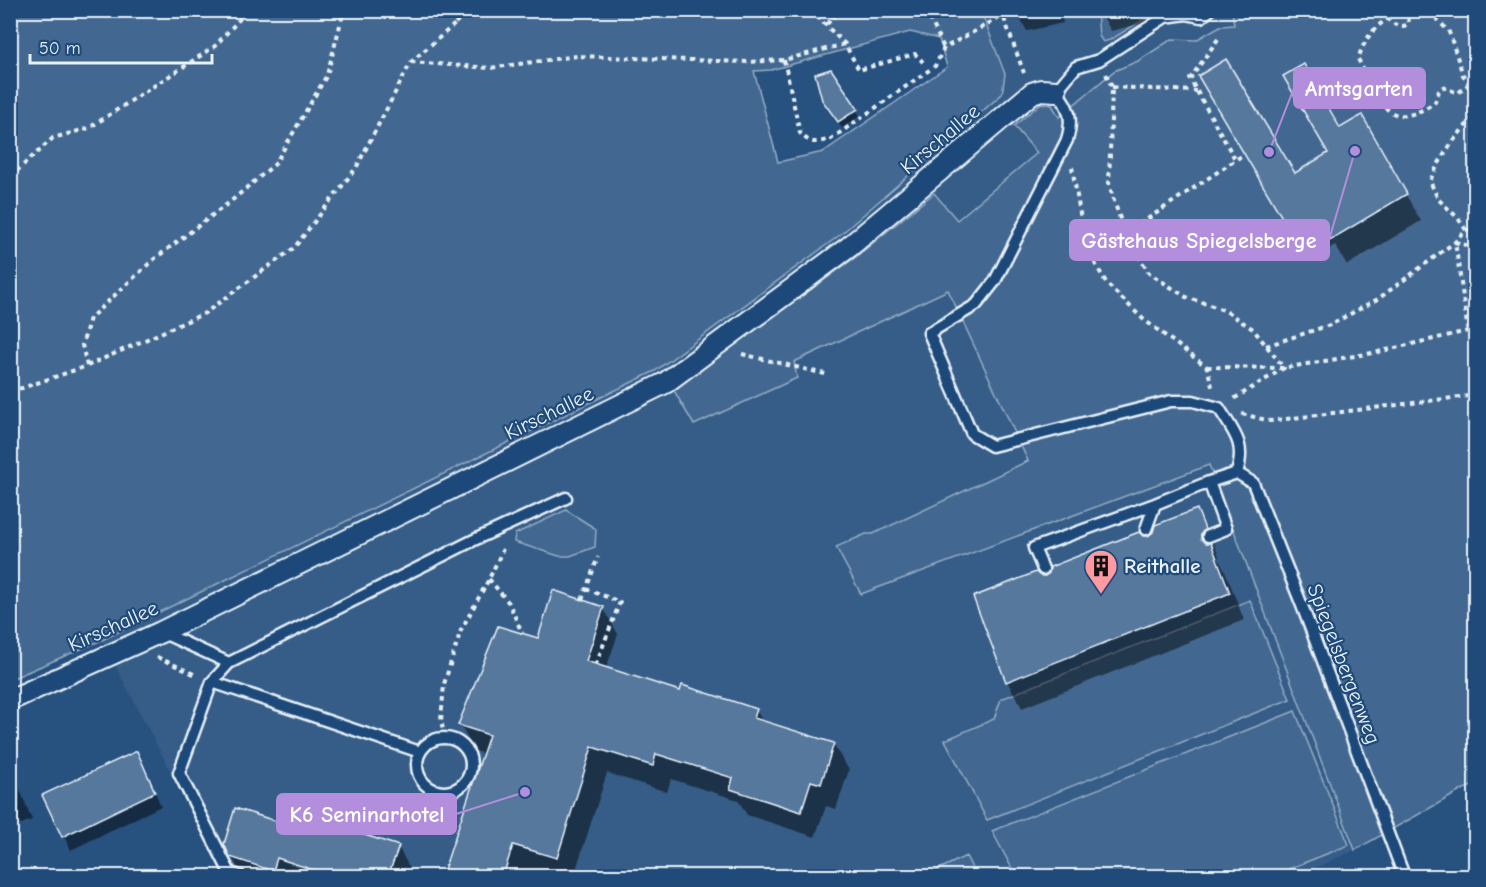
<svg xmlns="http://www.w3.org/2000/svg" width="1486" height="887" font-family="'Comic Neue',sans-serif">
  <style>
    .built { fill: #355d88 }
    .green { fill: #436891; stroke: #96acc4; stroke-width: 1.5; fill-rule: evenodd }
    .shadow { fill: #0007 }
    .building { fill: #57789d; stroke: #e8f1f8; stroke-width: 1.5 }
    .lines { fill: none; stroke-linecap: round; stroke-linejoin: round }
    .service-casing { stroke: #e8f1f8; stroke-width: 15 }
    .minor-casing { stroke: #e8f1f8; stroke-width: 24 }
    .path { stroke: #e8f1f8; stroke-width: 4; stroke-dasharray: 4.5 4.5; stroke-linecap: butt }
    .service { stroke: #1f4a7a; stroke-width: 10 }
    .minor { stroke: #1f4a7a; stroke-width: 20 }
    .labels { text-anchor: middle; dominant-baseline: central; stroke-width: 4.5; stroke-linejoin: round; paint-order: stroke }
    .street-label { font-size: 21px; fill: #e8f1f8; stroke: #1f4a7a }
    .poi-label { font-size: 21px; font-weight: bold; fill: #e8f1f8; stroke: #1f4a7a; text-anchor: start }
    .leader { fill: none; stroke: #b28edc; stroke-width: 2 }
    .callout-dot { fill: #b28edc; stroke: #1f4a7a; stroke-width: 2 }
    .callout { fill: #b28edc; stroke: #b28edc; stroke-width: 2 }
    .callout-label { font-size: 22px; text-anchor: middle; font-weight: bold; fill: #fff }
  </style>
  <rect width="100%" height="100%" fill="#27517f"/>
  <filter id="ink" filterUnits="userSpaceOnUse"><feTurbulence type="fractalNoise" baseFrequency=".0167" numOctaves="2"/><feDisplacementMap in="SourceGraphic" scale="12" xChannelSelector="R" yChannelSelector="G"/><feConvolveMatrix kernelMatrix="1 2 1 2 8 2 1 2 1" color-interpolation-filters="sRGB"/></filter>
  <g filter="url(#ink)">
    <!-- built -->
    <path class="built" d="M981,11H1232L1235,25L1086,96L1059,118L1041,103L1014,126L1037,153L956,220L934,193L856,257L793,362L948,290L1028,462L873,534H866L861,593L1209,465L1355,850L1298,876H225L102,640L656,371L840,235L1002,94Z"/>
    <!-- green -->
    <path class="green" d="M11,10L981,11L1005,74L1002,94L840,235L655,371L102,640L11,679ZM910,32L939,39L947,67L823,152L778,162L754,71L771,70Z
      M1097,11V10L1158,11L1110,40L1103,42L1099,36Z
      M1232,11H1475V785L1464,789L1355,850L1209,465L861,594L836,547L866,534H873L1028,461L948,290L794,362L797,378L694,425L673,389L856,257L934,193L957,220L1037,153L1014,126L1041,103L1052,105L1059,117L1114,71L1138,61L1172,39L1196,40L1220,26L1234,25Z
      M566,510L596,529L595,547L570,556H559L514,542L515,534Z
      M1250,600L1290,699L987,820L945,740L994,719L1001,699Z
      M1295,711L1349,845L1271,876H1016L992,831Z
      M966,856L976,876H925Z"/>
    <!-- shadow -->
    <path class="shadow" d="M1015,10H1060L1063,23L1027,31Z
      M1099,10H1162L1164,18L1111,31Z
      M1215,103L1294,175L1330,154L1340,130L1361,117L1421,221L1347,265L1335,245L1309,261Z
      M827,106L856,110L860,116L842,128Z
      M1196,510L1211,537L1219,556L1218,558L1225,571L1244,620L1022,708L1007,681L1046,578L1142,537L1148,538Z
      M603,608L618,634L606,669L681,693L756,710L763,722L833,744L849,770L836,809L826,806L815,837L747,815L738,800L671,779L667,792L607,773L574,876H549L528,870L526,876H436L438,870L445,872L484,754L475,751L460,725L539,639Z
      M10,765L32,820L10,828Z
      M144,767L161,806L71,850L44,796Z
      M286,826L398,847L412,872L411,876H243L231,856Z"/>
    <!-- building -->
    <path class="building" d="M1226,59L1295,173L1328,153L1283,76L1304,64L1340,128L1362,115L1407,194L1330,240L1318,220L1293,236L1198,76Z
      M831,69L858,109L838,122L822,100L815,74Z
      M1197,509L1205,529L1201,534V539L1206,543H1211L1230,593L1006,682L973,597L1036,572L1039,575L1045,576L1049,573L1050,567L1139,532L1143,536H1148L1153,532L1155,525Z
      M553,590L604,607L586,661L680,691L682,685L757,709L754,718L834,743L821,784L811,781L801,812L730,789L733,778L656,754L653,766L592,747L557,858L513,845L503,876H442L489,735L458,725L498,626L538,638Z
      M137,751L155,792L62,837L42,795Z
      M235,808L285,824L290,811L399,846L388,876H332L277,858L273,871L230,857L224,844Z"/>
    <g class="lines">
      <!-- service casing -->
      <g class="service-casing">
        <path id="service" d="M1210,10L1201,17L1186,14L1165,17L1099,60L1076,67L1056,91C1070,107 1073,120 1067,140L995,281L976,305L929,333L972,434L992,446L1171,401H1193L1219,408C1234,433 1246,443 1237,473
          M1237,473L1253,483L1301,603L1404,876
          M1146,529L1155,504
          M1208,536L1226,529L1209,482
          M1043,569L1034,548L1155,504L1209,482L1237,473
          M161,632L229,663L474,540L566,498
          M229,663L212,682L420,752
          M212,682L179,773L230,873L240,876
          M417 765a27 27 0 1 1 54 0a27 27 0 1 1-54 0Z"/>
      </g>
      <!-- minor casing -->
      <g class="minor-casing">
        <path id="minor" d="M10,700L161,632L665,383L849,247L1032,93L1041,90L1056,91"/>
      </g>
      <!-- path -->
      <path class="path" d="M810,10L845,44L859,70L915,54L923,62
        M926,10L944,48
        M1001,10L1024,73
        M1430,11L1449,32L1463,75L1476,93
        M455,23L470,10
        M827,24L840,10
        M1218,39L1190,79L1235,159
        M784,60L800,133C811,145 816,143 831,139L935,66L944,48L1002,16
        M411,62L490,68L577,56L747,62L784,60L845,44
        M1106,74L1112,87L1109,185L1125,234L1149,273L1186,297L1224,310L1253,329L1284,368L1232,400
        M1112,87L1196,91
        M1373,87L1358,59C1364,41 1371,30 1387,19L1396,25L1404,26L1409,23L1408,16L1414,12L1432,13
        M1346,101L1373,87C1377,93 1380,103 1386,108C1401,123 1421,112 1435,102L1439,91L1443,87L1458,93L1469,84
        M1072,167L1086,248L1107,284L1143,319L1207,367L1213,390
        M10,177L53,138L89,128L214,47L248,10
        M1466,230L1476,229
        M1125,234L1243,155
        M1468,331L1455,242L1476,248
        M1266,346L1330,325L1378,299L1455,242L1466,230L1458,218L1438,199L1430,181C1441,156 1457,134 1476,115
        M742,354L829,375
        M87,366L82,345L90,318L153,260L230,202L275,164L327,75L344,10
        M1207,367L1284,368L1378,352L1476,329
        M10,390L22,388L87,366L205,313L294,248L356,168L411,62L455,24L454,10
        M1242,414L1270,421L1476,395
        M489,579L509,603L522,633
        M586,589L620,602L596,664
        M582,600L598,557
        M157,657L196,675
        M445,737L441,721L444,684L461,630L489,579L503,549
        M471,765L479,764"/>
      <!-- service -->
      <use href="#service" class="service"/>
      <!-- minor -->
      <use href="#minor" class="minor"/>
    </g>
  </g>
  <!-- icons -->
  <defs>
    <g id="building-pin" transform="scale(1.725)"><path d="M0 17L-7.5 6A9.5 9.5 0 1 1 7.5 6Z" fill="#ff9aa2" stroke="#1f4a7a"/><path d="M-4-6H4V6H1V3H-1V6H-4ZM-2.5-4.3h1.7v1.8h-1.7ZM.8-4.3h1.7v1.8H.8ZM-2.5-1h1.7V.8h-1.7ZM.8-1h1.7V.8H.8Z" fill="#111"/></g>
  </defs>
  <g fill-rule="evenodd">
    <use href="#building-pin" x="1101" y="566"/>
  </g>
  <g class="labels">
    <!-- street labels -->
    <g class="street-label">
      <text transform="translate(940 139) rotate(-40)">Kirschallee</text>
      <text transform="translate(549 413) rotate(-26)">Kirschallee</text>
      <text transform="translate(113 626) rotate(-24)">Kirschallee</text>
      <text transform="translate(1344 664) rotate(69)">Spiegelsbergenweg</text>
    </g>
    <!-- poi labels -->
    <g class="poi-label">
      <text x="1124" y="566">Reithalle</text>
    </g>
  </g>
  <!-- callouts -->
  <path class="leader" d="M1269 152L1294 88M1355 151L1329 240M525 792L456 814"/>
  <g class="callout-dot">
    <circle cx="1269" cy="152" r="6"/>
    <circle cx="1355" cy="151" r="6"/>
    <circle cx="525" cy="792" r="6"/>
  </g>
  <g class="callout">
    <rect x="1294" y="68" width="131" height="40" rx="6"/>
    <rect x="1070" y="220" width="259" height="40" rx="6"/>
    <rect x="277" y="794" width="179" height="40" rx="6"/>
  </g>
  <g class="callout-label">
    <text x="1359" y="96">Amtsgarten</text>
    <text x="1199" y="248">Gästehaus Spiegelsberge</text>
    <text x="367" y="822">K6 Seminarhotel</text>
  </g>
  <!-- margin -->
  <rect width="1486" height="887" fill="none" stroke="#1f4a7a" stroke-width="36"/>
  <rect x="18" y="18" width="1450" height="851" fill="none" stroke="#e8f1f8" stroke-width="2" filter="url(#ink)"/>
  <!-- scale -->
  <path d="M30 54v9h182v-9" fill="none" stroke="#e8f1f8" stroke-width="3"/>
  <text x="39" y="54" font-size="18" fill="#e8f1f8" stroke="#1f4a7a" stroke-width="4.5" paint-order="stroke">50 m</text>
</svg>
